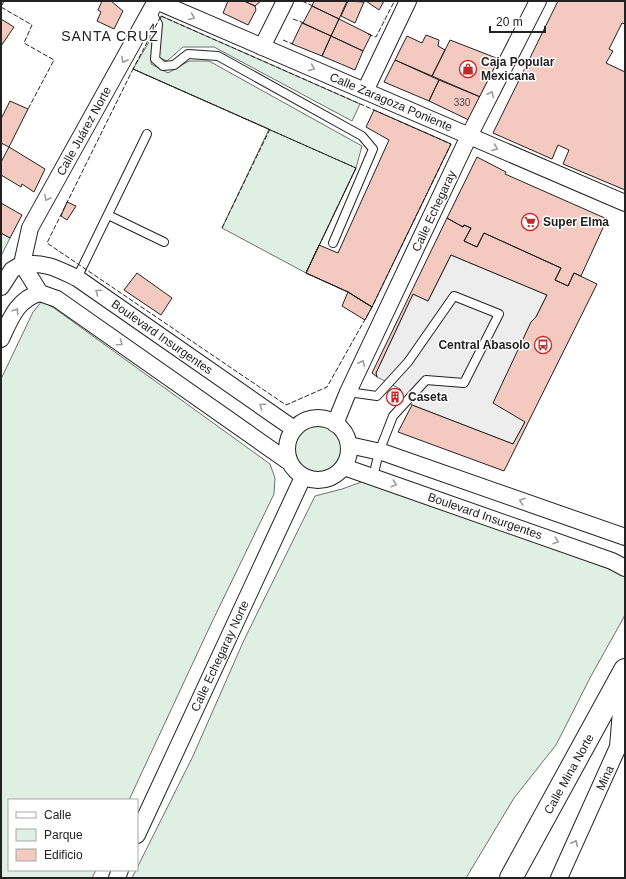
<svg xmlns="http://www.w3.org/2000/svg" width="626" height="879" font-family="Helvetica,sans-serif">
  <style>
    .green { fill: #e0efe3; stroke: #6f6f6f }
    .parking { fill: #ededed; stroke: #6f6f6f }
    .building { fill: #f3c9c0; stroke: #222 }
    .lines { fill: none; stroke-linecap: round; stroke-linejoin: round }
    .lane-casing { stroke: #222; stroke-width: 10 }
    .street-casing { stroke: #222; stroke-width: 18 }
    .secondary-casing { stroke: #222; stroke-width: 24 }
    .lane { stroke: #fff; stroke-width: 8 }
    .street { stroke: #fff; stroke-width: 16 }
    .secondary { stroke: #fff; stroke-width: 22 }
    .fence { stroke: #222; stroke-width: 1; stroke-dasharray: 5 2; stroke-linecap: butt }
    .oneway { stroke: #9c9c9c }
    .labels { text-anchor: middle; dominant-baseline: central; stroke-width: 3; stroke-linejoin: round; paint-order: stroke }
    .number-label { font-size: 10px; fill: #564c4a }
    .poi-label { font-size: 12px; font-weight: bold; fill: #222; stroke: #fff; text-anchor: start }
    .street-label { font-size: 12px; fill: #222; stroke: #fff }
    .quarter-label { font-size: 14px; letter-spacing: 1px; fill: #222; stroke: #fff }
  </style>
  <rect width="100%" height="100%" fill="#fff"/>
  <!-- green -->
  <path class="green" d="M161,16L360,104L352,121L214,47H183L167,61L157,57Z
    M152,37L151,64L168,73L189,61H209L362,146L356,168L306,273L222,228L269,129L133,69Z
    M1,233L10,238L1,256Z
    M42,301L54,308L270,464L275,478L274,494L212,622L129,800H9V870H96L92,878H1V379L33,312Z
    M292 449a25 25 0 1 1 50 0a25 25 0 1 1-50 0Z
    M367,480L497,526L625,575V615L619,626L591,676L556,745L514,798L466,878H132L193,756L244,640L315,496L342,489Z"/>
  <!-- parking -->
  <path class="parking" d="M451,255L547,295L536,317L525,422L513,444L412,405L403,398L400,389L377,377L376,373L413,294L428,301Z"/>
  <!-- building -->
  <path class="building" d="M102,1H111L123,11L114,29L97,21L101,12L98,10Z
    M228,1H244L255,6L256,10L248,25L223,13Z
    M244,1H261L255,6Z
    M314,1H347L339,19L312,6Z
    M348,1L364,2L355,23L341,16Z
    M366,1H384L379,10Z
    M558,1H625V24L622,23L609,49L613,51L606,63L625,72V190L563,164L569,150L558,145L552,159L493,133Z
    M312,6L339,19L331,36L303,23Z
    M1,19L14,27L1,46Z
    M339,19L371,35L363,51L331,36Z
    M302,23L331,36L322,56L292,44Z
    M426,35L439,40L438,46L445,50L432,76L395,60L407,36L422,43Z
    M331,36L363,51L355,70L322,56Z
    M450,40L504,61L485,99L432,76Z
    M395,60L439,80L429,101L384,82Z
    M439,80L485,99L473,122L429,101Z
    M10,101L28,109L9,147L1,143V119Z
    M374,110L451,144L372,307L348,292L306,273L319,245L338,253L389,140L366,127Z
    M9,147L45,169L34,192L22,184L21,187L1,175V162Z
    M477,157L506,172L505,174L607,219L581,276L574,273L568,286L555,280L561,268L484,233L477,247L464,241L471,228L464,225L463,227L447,218Z
    M67,202L76,206L67,220L61,216Z
    M1,203L22,215L10,238L1,233Z
    M447,218L463,227L464,225L471,228L464,241L477,247L484,233L561,268L555,280L568,286L574,273L597,284L504,471L398,432L412,405L513,444L525,422L493,403L531,322L536,317L547,295L451,255L428,301L413,294L376,373L377,377L372,373Z
    M137,273L172,298L161,315L124,290Z
    M348,292L372,307L365,320L342,306Z
    M400,389L403,398L391,403L387,396Z"/>
  <g class="lines">
    <!-- lane casing -->
    <g class="lane-casing">
      <path id="lane" d="M151,11L158,24L155,59L163,66L174,65L188,54L218,56L362,136L373,149L333,243
        M108,215L164,242
        M77,278L147,134
        M348,392L377,396L408,362L454,296L499,314L464,383L426,380L393,416L379,452L373,477"/>
    </g>
    <!-- street casing -->
    <g class="street-casing">
      <path id="street" d="M156,1L625,203
        M262,47L285,1
        M365,91L408,1
        M22,264C45,262 56,268 77,278L294,429
        M22,264L40,293
        M1,287L12,270L22,264L30,228L156,1
        M40,293L57,299L289,462
        M1,339C10,320 17,299 40,293
        M287 449a31 31 0 1 1 62 0a31 31 0 1 1-62 0Z
        M335,424L348,392L469,136L538,1
        M349,445L385,453L625,537
        M344,467L612,561L625,568
        M137,835L303,477
        M117,878L120,870
        M559,878L618,747L624,675"/>
    </g>
    <!-- secondary casing -->
    <g class="secondary-casing">
      <path id="secondary" d="M511,878L625,670"/>
    </g>
    <!-- lane -->
    <use href="#lane" class="lane"/>
    <!-- street -->
    <use href="#street" class="street"/>
    <!-- secondary -->
    <use href="#secondary" class="secondary"/>
    <!-- fence -->
    <path class="fence" d="M4,1L1,7L32,25L24,43L54,60L27,111
      M302,1L315,7
      M161,16L451,144L372,307L348,292L306,273L356,168L133,69Z
      M293,19L304,23
      M368,34L376,37L394,2L393,1
      M283,40L295,45
      M133,69L356,168L306,273L348,292L372,307L327,387L286,405L47,243Z
      M222,228L270,129"/>
  </g>
  <!-- one-way arrows -->
  <defs><path id="oneway-chevron" d="M-2-3.5L2.5 0L-2 3.5" fill="none" stroke-width="1.6" stroke-linecap="round" stroke-linejoin="round"/></defs>
  <g class="oneway">
    <use href="#oneway-chevron" transform="translate(192 17) rotate(23)"/>
    <use href="#oneway-chevron" transform="translate(124 60) rotate(119)"/>
    <use href="#oneway-chevron" transform="translate(312 68) rotate(23)"/>
    <use href="#oneway-chevron" transform="translate(491 94) rotate(-63)"/>
    <use href="#oneway-chevron" transform="translate(495 148) rotate(23)"/>
    <use href="#oneway-chevron" transform="translate(47 198) rotate(119)"/>
    <use href="#oneway-chevron" transform="translate(98 292) rotate(-145)"/>
    <use href="#oneway-chevron" transform="translate(16 311) rotate(-56)"/>
    <use href="#oneway-chevron" transform="translate(120 343) rotate(35)"/>
    <use href="#oneway-chevron" transform="translate(362 363) rotate(-65)"/>
    <use href="#oneway-chevron" transform="translate(262 406) rotate(-145)"/>
    <use href="#oneway-chevron" transform="translate(394 484) rotate(19)"/>
    <use href="#oneway-chevron" transform="translate(522 501) rotate(-161)"/>
    <use href="#oneway-chevron" transform="translate(556 541) rotate(19)"/>
    <use href="#oneway-chevron" transform="translate(575 843) rotate(-65)"/>
  </g>
  <!-- icons -->
  <defs>
    <g id="shop-ring" transform="scale(0.9)"><circle r="9.5" fill="#fff" stroke="#c62828" stroke-width="1.5"/><path d="M-5-2.5h2.3a2.7 3.5 0 0 1 5.4 0H5L5.5 6h-11ZM-1.5-2.5h3a1.5 2.3 0 0 0-3 0Z" fill="#c62828"/></g>
    <g id="supermarket-ring" transform="scale(0.9)"><circle r="9.5" fill="#fff" stroke="#c62828" stroke-width="1.5"/><path d="M-6-5.5h2.5l.6 2H6L4.5 2H-2.5L-4.4-4H-6ZM-1.5 3.2a1.3 1.3 0 1 0 .1 0ZM3 3.2a1.3 1.3 0 1 0 .1 0Z" fill="#c62828"/></g>
    <g id="bus-ring" transform="scale(0.9)"><circle r="9.5" fill="#fff" stroke="#c62828" stroke-width="1.5"/><path d="M-5-6H5V4H4V6H2V4H-2V6H-4V4H-5ZM-3.5-4V0h7V-4ZM-3.5 1.2v1.5H-2V1.2ZM2 1.2v1.5H3.5V1.2Z" fill="#c62828"/></g>
    <g id="building-ring" transform="scale(0.9)"><circle r="9.5" fill="#fff" stroke="#c62828" stroke-width="1.5"/><path d="M-4-6H4V6H1V3H-1V6H-4ZM-2.5-4.3h1.7v1.8h-1.7ZM.8-4.3h1.7v1.8H.8ZM-2.5-1h1.7V.8h-1.7ZM.8-1h1.7V.8H.8Z" fill="#c62828"/></g>
  </defs>
  <g fill-rule="evenodd">
    <use href="#shop-ring" x="468" y="69"/>
    <use href="#supermarket-ring" x="530" y="222"/>
    <use href="#bus-ring" x="543" y="345"/>
    <use href="#building-ring" x="395" y="397"/>
  </g>
  <g class="labels">
    <!-- number labels -->
    <g class="number-label">
      <text x="462" y="102">330</text>
    </g>
    <!-- poi labels -->
    <g class="poi-label">
      <text x="481" y="62">Caja Popular<tspan x="481" dy="14">Mexicana</tspan></text>
      <text x="543" y="222">Super Elma</text>
      <text x="530" y="345" text-anchor="end">Central Abasolo</text>
      <text x="408" y="397">Caseta</text>
    </g>
    <!-- street labels -->
    <g class="street-label">
      <text transform="translate(391 102) rotate(23)">Calle Zaragoza Poniente</text>
      <text transform="translate(84 131) rotate(-61)">Calle Juárez Norte</text>
      <text transform="translate(434 211) rotate(-65)">Calle Echegaray</text>
      <text transform="translate(162 337) rotate(35)">Boulevard Insurgentes</text>
      <text transform="translate(485 516) rotate(19)">Boulevard Insurgentes</text>
      <text transform="translate(220 656) rotate(-65)">Calle Echegaray Norte</text>
      <text transform="translate(569 774) rotate(-61)">Calle Mina Norte</text>
      <text transform="translate(605 778) rotate(-65)">Mina</text>
    </g>
    <!-- quarter labels -->
    <g class="quarter-label">
      <text x="110" y="36">SANTA CRUZ</text>
    </g>
  </g>
  <!-- border -->
  <rect width="626" height="879" fill="none" stroke="#222222" stroke-width="4"/>
  <!-- legend -->
  <rect x="8" y="799" width="130" height="72" fill="#ffffff" stroke="#a7a7a7"/>
  <rect x="16" y="812" width="20" height="6" fill="#ffffff" stroke="#a7a7a7"/>
  <text x="44" y="819" font-size="12" fill="#222222">Calle</text>
  <rect x="16" y="829" width="20" height="12" fill="#e0efe3" stroke="#a7a7a7"/>
  <text x="44" y="839" font-size="12" fill="#222222">Parque</text>
  <rect x="16" y="849" width="20" height="12" fill="#f3c9c0" stroke="#a7a7a7"/>
  <text x="44" y="859" font-size="12" fill="#222222">Edificio</text>
  <!-- scale -->
  <path d="M490 26v6h55v-6" fill="none" stroke="#222222" stroke-width="2"/>
  <text x="496" y="26" font-size="12" fill="#222222" stroke="#ffffff" stroke-width="3" paint-order="stroke">20 m</text>
</svg>
